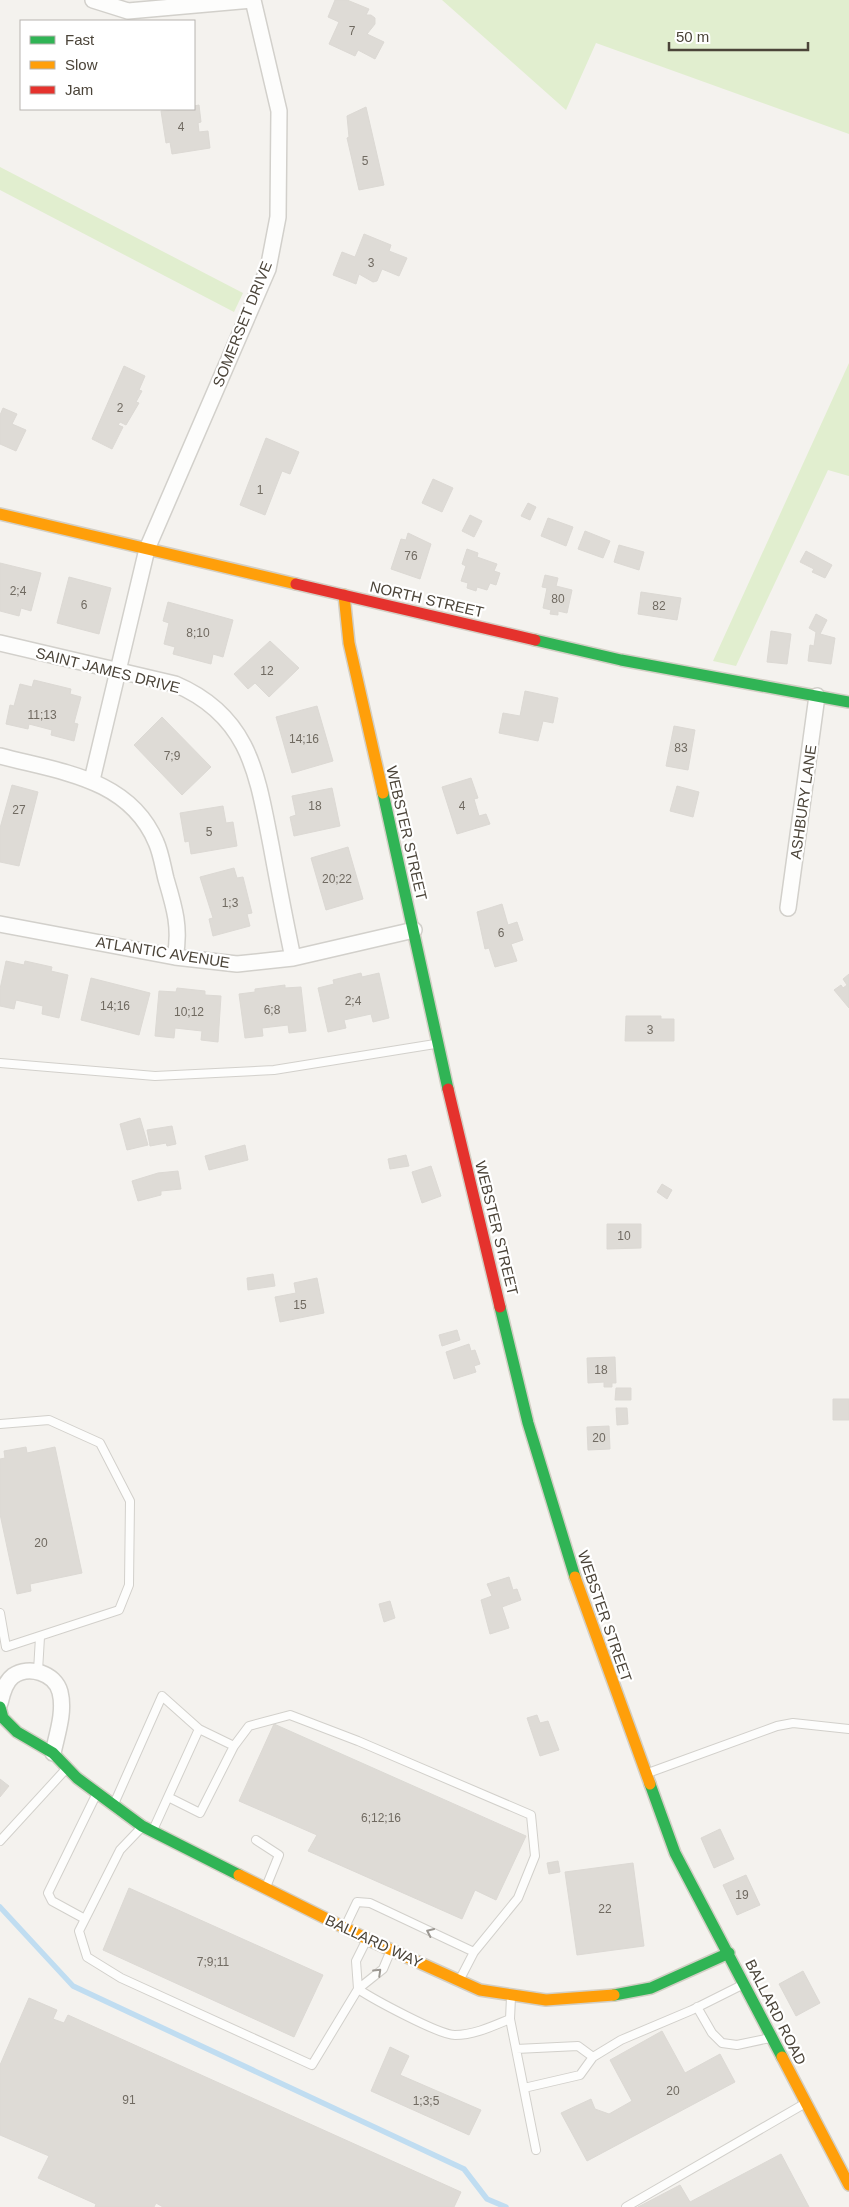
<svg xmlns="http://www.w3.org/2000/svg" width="849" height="2207" font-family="Helvetica,sans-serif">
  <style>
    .green { fill: #e1eecf }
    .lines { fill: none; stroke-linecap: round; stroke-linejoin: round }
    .stream { stroke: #c0ddf1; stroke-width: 5.5 }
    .building { fill: #dedbd6; stroke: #dcd9d4 }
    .lane-casing { stroke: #d2d0cb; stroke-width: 10 }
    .street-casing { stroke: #d2d0cb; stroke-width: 18 }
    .fast-casing { stroke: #d3cfc5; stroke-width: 14 }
    .slow-casing { stroke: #d3cfc5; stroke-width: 14 }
    .jam-casing { stroke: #d3cfc5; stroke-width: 14 }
    .lane { stroke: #fdfdfc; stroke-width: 8 }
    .street { stroke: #fdfdfc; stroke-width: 15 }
    .fast { stroke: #30b455; stroke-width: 11 }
    .slow { stroke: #ff9f0a; stroke-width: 11 }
    .jam { stroke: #e5322d; stroke-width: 11 }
    .oneway { stroke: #9b9791 }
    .labels { text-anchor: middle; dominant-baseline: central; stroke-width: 4.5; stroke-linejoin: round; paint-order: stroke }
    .number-label { font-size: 12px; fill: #706a61 }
    .street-label { font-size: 15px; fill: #4b4439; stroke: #fff }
  </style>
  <rect width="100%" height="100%" fill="#f4f2ee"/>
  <!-- green -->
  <path class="green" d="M442,0H849V134L596,43L566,110Z
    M0,167L243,293L234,312L0,190Z
    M849,363V476L828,470L736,666L713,661Z"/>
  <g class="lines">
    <!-- stream -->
    <path class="stream" d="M0,1907L73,1986L464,2169L487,2199L506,2207"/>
  </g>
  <!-- building -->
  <path class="building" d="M335,0H347L369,9L366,15H371L375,18V24L367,34L384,42L375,59L358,50L355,56L329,44L339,22L328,17Z
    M199,105L201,122L198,123L199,132L208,131L210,148L172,154L170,142L166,143L161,111L194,109V106Z
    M366,107L384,185L359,190L347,138L349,137L347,116Z
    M364,234L391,245L389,251L407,258L399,276L382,269L377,281L373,282L359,274L356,284L333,275L342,252L355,257Z
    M124,366L145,376L139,390L142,391L136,402L139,403L126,425L120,422L118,425L123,427L112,449L92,439Z
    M3,408L17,414L12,424L26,430L16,451L0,444V415Z
    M266,438L299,452L290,474L282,471L265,515L240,505Z
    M433,479L453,488L442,512L422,503Z
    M528,503L536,507L530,520L521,516Z
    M470,515L482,521L474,537L462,531Z
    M548,518L573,527L566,546L541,536Z
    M585,531L610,541L603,558L578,549Z
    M408,533L431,544L420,579L391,569L401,539L406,540Z
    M619,545L644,552L639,570L614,562Z
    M467,549L478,553L477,557L497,564L494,571L500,573L496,585L490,583L487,590L477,587L476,591L467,588L468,583L461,581L466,566L462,564Z
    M806,551L832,565L825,578L812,572L814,569L800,562Z
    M0,563L41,573L31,611L21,608L19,616L0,611Z
    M545,575L558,578L556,586L572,590L567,613L558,611V615L550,614L551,610L543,608L547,588L542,587Z
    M69,577L111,588L99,634L57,623Z
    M641,592L681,598L677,620L638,614Z
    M168,602L233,620L223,657L213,654L211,664L173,654L175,647L164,644L169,623L163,621Z
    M816,614L827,620L820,634L835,638L831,664L808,661L810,645L814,646L816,632L809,628Z
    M771,631L791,634L787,664L767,662Z
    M270,641L299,668L269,697L255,683L248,689L234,674Z
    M34,680L71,689L70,694L81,697L74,723L78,724L74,741L51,735L52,730L29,724L28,729L6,724L10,705L14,706L20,684L32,687Z
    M525,691L558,698L553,723L543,721L538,741L499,733L503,713L520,716Z
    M317,706L333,761L292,773L276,717Z
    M162,717L211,767L182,795L134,745Z
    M674,726L695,730L688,770L666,766Z
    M471,778L478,798L474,799L479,816L486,814L490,824L457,834L442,787Z
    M12,785L38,792L19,866L0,862V828Z
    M677,786L699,792L693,817L670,811Z
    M332,788L340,826L294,836L290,817L296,815L292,796Z
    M223,806L226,823L233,822L237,846L191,854L189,841L185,842L180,813Z
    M348,847L363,899L326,910L311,858Z
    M234,868L237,878L243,877L252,913L247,914L250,926L213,936L209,919L213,918L200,877Z
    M502,904L508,925L517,922L523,940L511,944L517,961L495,967L489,948L485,949L477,912Z
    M6,961L24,965L25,961L52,967L51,971L68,975L59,1018L42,1014L43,1006L16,1000L14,1009L0,1006V989Z
    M361,973L362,977L379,973L389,1018L373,1022L371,1014L344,1020L346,1028L328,1032L318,988L334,984L333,980Z
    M849,974V1008L834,990L841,985L843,988L847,985L843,979Z
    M91,978L150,993L139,1035L81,1020Z
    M285,985V988L301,987L306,1031L289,1033L288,1025L262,1028L263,1036L245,1038L239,994L255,992V989Z
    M177,988L205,991V995L221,996L218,1042L201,1040L202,1031L175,1028L174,1038L155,1036L159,991L176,992Z
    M626,1016H661V1019H674V1041H625Z
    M140,1118L148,1145L127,1150L120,1124Z
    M172,1126L176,1144L167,1146L166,1143L150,1146L147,1130Z
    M245,1145L248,1160L209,1170L205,1156Z
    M406,1155L409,1166L390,1169L388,1159Z
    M431,1166L441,1196L422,1203L412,1172Z
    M178,1171L181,1189L161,1191V1195L138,1201L132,1181L158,1173Z
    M662,1184L672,1190L667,1199L657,1192Z
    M607,1224H641V1248L607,1249Z
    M273,1274L275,1286L248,1290L247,1278Z
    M317,1278L324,1313L280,1322L275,1297L296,1293L294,1283Z
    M457,1330L460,1340L442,1346L439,1335Z
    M469,1344L471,1351L475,1350L480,1364L474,1366L476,1372L454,1379L446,1352Z
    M615,1357L616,1383H612V1387H604V1382L588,1383L587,1358Z
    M616,1388H631V1400H615Z
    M833,1399H849V1420H833Z
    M616,1408H627L628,1424L617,1425Z
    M609,1426L610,1449L588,1450L587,1427Z
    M26,1447L27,1453L55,1447L82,1573L30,1584L31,1591L17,1594L0,1514V1459L5,1458L4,1451Z
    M509,1577L513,1590L517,1589L521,1600L502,1607L509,1628L490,1634L481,1600L492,1596L487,1584Z
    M390,1601L395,1618L384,1622L379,1604Z
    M537,1715L540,1723L548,1721L559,1750L540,1756L527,1718Z
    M274,1724L526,1836L496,1900L475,1890L462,1919L308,1851L317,1835L239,1801Z
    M0,1779L9,1786L0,1797Z
    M720,1829L734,1859L714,1868L701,1838Z
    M558,1861L560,1872L549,1874L547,1863Z
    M633,1863L644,1946L577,1955L565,1872Z
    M746,1875L760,1905L737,1915L723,1885Z
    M129,1888L323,1975L294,2037L103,1950Z
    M803,1971L820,2003L796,2016L779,1984Z
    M29,1998L57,2010L53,2019L64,2023L68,2015L461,2192L454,2207H163L156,2203L154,2207H95L96,2204L38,2178L49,2156L0,2135V2065Z
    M662,2031L685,2073L720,2054L735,2082L587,2161L561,2113L591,2099L595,2109L609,2114L632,2101L610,2060Z
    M390,2047L409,2056L400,2075L481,2110L469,2135L371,2091Z
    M781,2154L809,2207H638L680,2185L690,2202Z"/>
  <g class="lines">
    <!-- lane casing -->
    <g class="lane-casing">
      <path id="lane" d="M0,1063L155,1076L274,1070L435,1044
        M0,1424L49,1420L100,1443L130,1501L129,1585L119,1610L6,1647L0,1613
        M38,1671L40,1637
        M234,1746L249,1726L290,1715L358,1741L531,1815L535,1856L518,1898L474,1952L460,1979
        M648,1773L777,1726L793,1723L849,1729
        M114,1804L162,1696L199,1729
        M141,1828L120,1850L79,1931L87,1957L121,1978L312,2065L358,1989L383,1969L391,1950
        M153,1830L199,1729L234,1746L200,1813L168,1797
        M256,1840L279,1855L266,1887
        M0,1841L66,1769
        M85,1919L52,1901L48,1893L96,1795
        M345,1927L357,1902L370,1903L474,1952
        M358,1989C373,1999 439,2035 455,2035C474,2035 493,2026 510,2019L511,1997
        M358,1989L356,1961L366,1941
        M697,2007L712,2033L722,2043L737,2045L770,2038
        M510,2019L536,2150
        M516,2049L578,2046L593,2057L580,2075L524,2088
        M593,2057L621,2040L692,2010L742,1985
        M626,2207L804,2104"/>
    </g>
    <!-- street casing -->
    <g class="street-casing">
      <path id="street" d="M93,0L128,11L252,0
        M0,643L175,684C250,716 257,774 271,845C278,883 285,920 293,958
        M0,756C60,772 129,778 156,842C161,853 163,867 166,879C174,906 181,928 175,957
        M92,780L147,549L268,269L278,217L279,111L253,0
        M788,908L817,696
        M0,924L175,957L237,964L293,958L414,930
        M0,1703C2,1694 5,1682 13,1676C29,1665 55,1673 60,1692C65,1712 57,1734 53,1753"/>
    </g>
    <!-- fast casing -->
    <g class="fast-casing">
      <path id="fast" d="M535,640L621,660L849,702
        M383,793L448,1089
        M500,1307L528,1423L575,1577
        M0,1707L3,1718L17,1732L53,1753L77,1778L142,1826L239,1875
        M650,1784L675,1853L782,2057
        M614,1995L651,1988L729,1953"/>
    </g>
    <!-- slow casing -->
    <g class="slow-casing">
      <path id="slow" d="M0,514L296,584
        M344,595L349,643L383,793
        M575,1577L650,1784
        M239,1875L367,1939L480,1990L546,2000L614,1995
        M782,2057L849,2185"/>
    </g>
    <!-- jam casing -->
    <g class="jam-casing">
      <path id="jam" d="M296,584L535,640
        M448,1089L500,1307"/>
    </g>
    <!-- lane -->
    <use href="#lane" class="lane"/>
    <!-- street -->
    <use href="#street" class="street"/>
    <!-- fast -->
    <use href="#fast" class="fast"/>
    <!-- slow -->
    <use href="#slow" class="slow"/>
    <!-- jam -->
    <use href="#jam" class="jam"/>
  </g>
  <!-- one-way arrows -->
  <defs><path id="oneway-chevron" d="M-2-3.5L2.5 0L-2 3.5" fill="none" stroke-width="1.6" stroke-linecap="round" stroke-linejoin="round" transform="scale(1.25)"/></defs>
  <g class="oneway">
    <use href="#oneway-chevron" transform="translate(430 1932) rotate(-155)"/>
    <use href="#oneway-chevron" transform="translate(378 1972) rotate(-44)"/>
  </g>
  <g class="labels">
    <!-- number labels -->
    <g class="number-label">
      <text x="352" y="31">7</text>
      <text x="181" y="127">4</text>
      <text x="365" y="161">5</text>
      <text x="371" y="263">3</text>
      <text x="120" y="408">2</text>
      <text x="260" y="490">1</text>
      <text x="411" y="556">76</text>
      <text x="18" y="591">2;4</text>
      <text x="558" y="599">80</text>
      <text x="84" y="605">6</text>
      <text x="659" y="606">82</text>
      <text x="198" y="633">8;10</text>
      <text x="267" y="671">12</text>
      <text x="42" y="715">11;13</text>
      <text x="304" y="739">14;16</text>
      <text x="681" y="748">83</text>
      <text x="172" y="756">7;9</text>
      <text x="315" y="806">18</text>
      <text x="462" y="806">4</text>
      <text x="19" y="810">27</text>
      <text x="209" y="832">5</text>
      <text x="337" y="879">20;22</text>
      <text x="230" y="903">1;3</text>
      <text x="501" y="933">6</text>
      <text x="353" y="1001">2;4</text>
      <text x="115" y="1006">14;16</text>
      <text x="272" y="1010">6;8</text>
      <text x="189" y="1012">10;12</text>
      <text x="650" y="1030">3</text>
      <text x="624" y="1236">10</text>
      <text x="300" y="1305">15</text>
      <text x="601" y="1370">18</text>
      <text x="599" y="1438">20</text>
      <text x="41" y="1543">20</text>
      <text x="381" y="1818">6;12;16</text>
      <text x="742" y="1895">19</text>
      <text x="605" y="1909">22</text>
      <text x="213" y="1962">7;9;11</text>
      <text x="673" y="2091">20</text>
      <text x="129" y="2100">91</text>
      <text x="426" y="2101">1;3;5</text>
    </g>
    <!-- street labels -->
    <g class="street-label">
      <text transform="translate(242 324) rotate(-68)">SOMERSET DRIVE</text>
      <text transform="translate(427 599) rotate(13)">NORTH STREET</text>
      <text transform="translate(108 670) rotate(14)">SAINT JAMES DRIVE</text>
      <text transform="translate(803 802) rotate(-82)">ASHBURY LANE</text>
      <text transform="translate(407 833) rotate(77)">WEBSTER STREET</text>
      <text transform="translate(163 952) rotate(9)">ATLANTIC AVENUE</text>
      <text transform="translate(497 1228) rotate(76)">WEBSTER STREET</text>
      <text transform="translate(605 1616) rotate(71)">WEBSTER STREET</text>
      <text transform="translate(374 1941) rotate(25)">BALLARD WAY</text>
      <text transform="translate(776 2012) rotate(63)">BALLARD ROAD</text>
    </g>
  </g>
  <!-- legend -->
  <rect x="20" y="20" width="175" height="90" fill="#ffffff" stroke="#b7b4b0"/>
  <rect x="30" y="36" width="25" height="8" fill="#30b455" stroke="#b7b4b0"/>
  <text x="65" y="45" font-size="15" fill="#4b4439">Fast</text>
  <rect x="30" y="61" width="25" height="8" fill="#ff9f0a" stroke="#b7b4b0"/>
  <text x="65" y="70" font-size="15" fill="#4b4439">Slow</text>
  <rect x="30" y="86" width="25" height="8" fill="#e5322d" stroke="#b7b4b0"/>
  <text x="65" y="95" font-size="15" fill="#4b4439">Jam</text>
  <!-- scale -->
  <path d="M669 42v8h139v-8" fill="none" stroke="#4b4439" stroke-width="2.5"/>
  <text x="676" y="42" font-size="15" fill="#4b4439" stroke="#ffffff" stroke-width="4" paint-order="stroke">50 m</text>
</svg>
